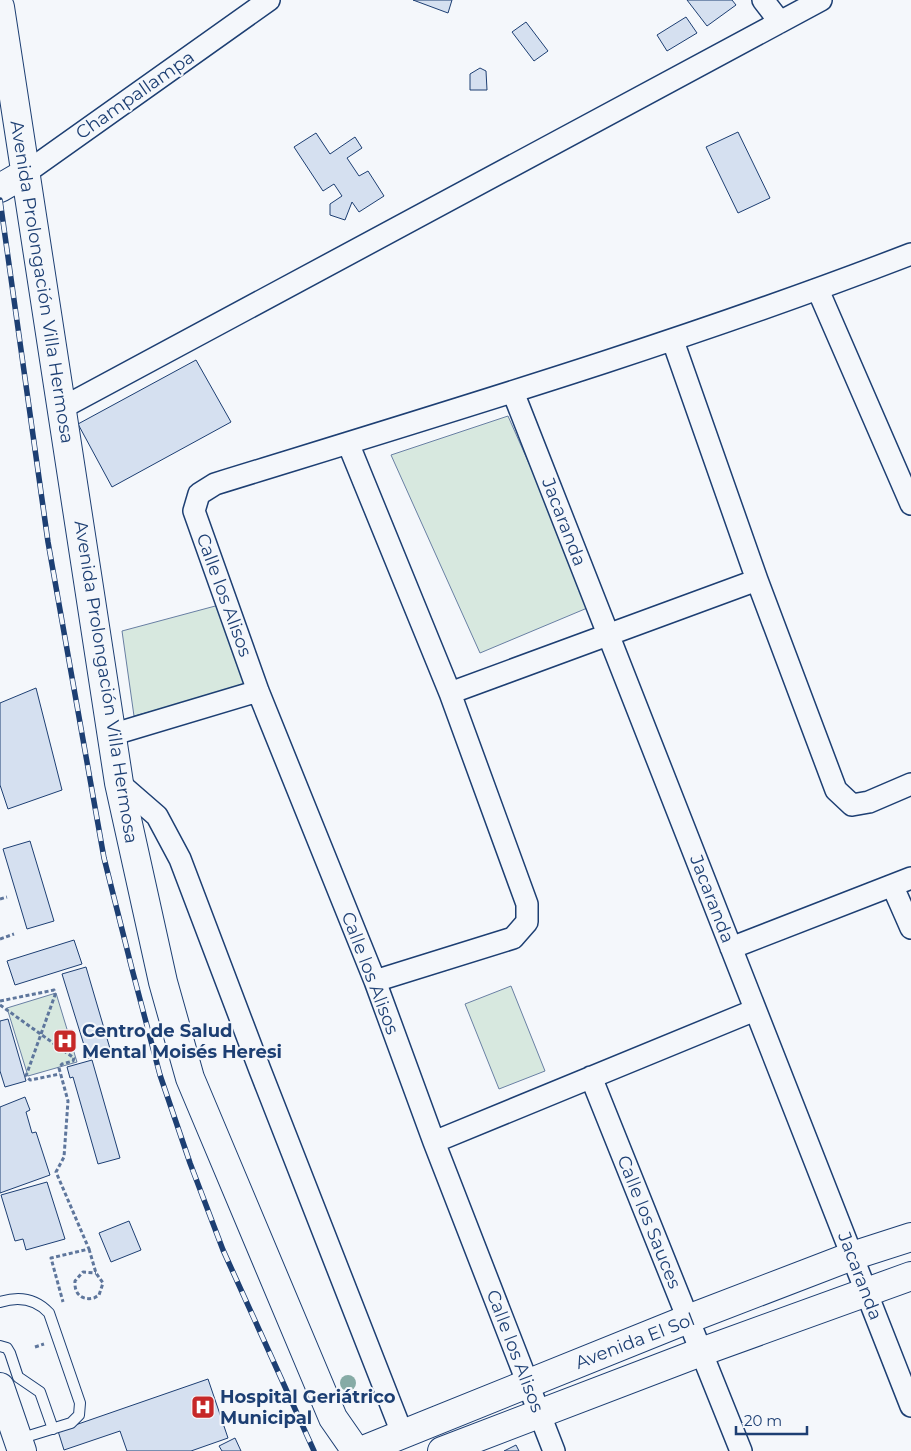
<svg xmlns="http://www.w3.org/2000/svg" width="911" height="1451" font-family="Montserrat,sans-serif">
  <style>
    .green { fill: #d7e8df; stroke: #687fa3 }
    .building { fill: #d5e0f0; stroke: #1d3f73 }
    .lines { fill: none; stroke-linecap: round; stroke-linejoin: round }
    .lane-casing { stroke: #1d3f73; stroke-width: 12 }
    .street-casing { stroke: #1d3f73; stroke-width: 24 }
    .secondary-casing { stroke: #1d3f73; stroke-width: 30 }
    .primary-casing { stroke: #1d3f73; stroke-width: 30 }
    .path { stroke: #5e769c; stroke-width: 3; stroke-dasharray: 4 2.5; stroke-linecap: butt }
    .lane { stroke: #f4f7fb; stroke-width: 10 }
    .street { stroke: #f4f7fb; stroke-width: 21 }
    .secondary { stroke: #f4f7fb; stroke-width: 28 }
    .primary { stroke: #f4f7fb; stroke-width: 28 }
    .rail-casing { stroke: #1d3f73; stroke-width: 5.5 }
    .rail { stroke: #f4f7fb; stroke-width: 4; stroke-dasharray: 11; stroke-linecap: butt }
    .tree { fill: #86aba6 }
    .labels { text-anchor: middle; dominant-baseline: central; stroke-width: 4; stroke-linejoin: round; paint-order: stroke }
    .street-label { font-size: 18px; fill: #1d3f73; stroke: #f4f7fb }
    .poi-label { font-size: 18px; font-weight: bold; fill: #1d3f73; stroke: #f4f7fb; text-anchor: start }
  </style>
  <rect width="100%" height="100%" fill="#f4f7fb"/>
  <!-- green -->
  <path class="green" d="M508,416L592,606L480,653L391,455Z
    M219,605L253,685L134,716L122,631Z
    M511,986L545,1071L499,1089L465,1004Z
    M56,993L77,1062L28,1076L7,1008Z"/>
  <!-- building -->
  <path class="building" d="M413,0H452L448,13Z
    M687,0H732L736,5L707,26Z
    M686,17L697,33L667,51L657,35Z
    M526,22L548,51L534,61L512,32Z
    M480,68L486,71L487,90H470V74Z
    M738,132L770,198L738,213L706,147Z
    M316,133L330,154L355,137L362,148L347,158L359,176L368,171L384,196L359,212L352,202L345,220L330,215V204L342,196L334,184L323,191L294,147Z
    M196,360L231,422L112,487L78,424Z
    M36,688L62,790L8,809L0,785V703Z
    M30,841L54,921L27,929L3,849Z
    M74,940L82,964L15,985L7,961Z
    M86,967L111,1052L88,1058L62,974Z
    M8,1019L26,1081L5,1087L0,1071V1021Z
    M92,1060L120,1158L98,1164L73,1077L70,1078L67,1067Z
    M25,1097L30,1110L26,1112L32,1133L36,1132L50,1175L0,1193V1107Z
    M47,1182L65,1239L26,1250L23,1239L15,1241L1,1195Z
    M129,1221L141,1250L111,1262L99,1233Z
    M208,1379L228,1438L191,1451H127L120,1431L64,1450L58,1431Z
    M235,1438L241,1451H222L219,1446Z
    M516,1445L519,1451H504Z"/>
  <g class="lines">
    <!-- lane casing -->
    <g class="lane-casing">
      <path id="lane" d="M0,1302C19,1296 36,1299 49,1313L80,1403L79,1415L71,1423L19,1439
        M0,1346L7,1348L10,1353L18,1377L40,1392L53,1429"/>
    </g>
    <!-- street casing -->
    <g class="street-casing">
      <path id="street" d="M763,0L780,22
        M24,174L269,0
        M818,290L911,504
        M673,341L757,580L836,790L852,805L869,802L911,784
        M513,392L911,1406
        M62,408L821,0
        M348,443L450,693L527,904V922L513,938L375,981
        M450,693L757,580
        M111,735L258,691
        M119,783L157,816L180,859L260,1070L402,1433
        M893,887L911,928
        M731,948L911,878
        M591,1077L741,1451
        M434,1142L755,1010
        M554,1451L434,1142L375,981L258,691L194,511L199,494L215,484C448,412 683,342 911,254"/>
    </g>
    <!-- secondary casing -->
    <g class="secondary-casing">
      <path id="secondary" d="M0,7L119,783L163,982L190,1078L333,1418L356,1451
        M0,188L24,174
        M361,1451L688,1319L852,1256L911,1237
        M442,1451L701,1352L911,1276"/>
    </g>
    <!-- primary casing -->
    <g class="primary-casing">
      <path id="primary" d="M0,1387L22,1451"/>
    </g>
    <!-- path -->
    <path class="path" d="M0,899L7,897
      M0,939L14,934
      M0,1001L54,990L55,995L26,1076L30,1080L60,1074
      M0,1005L74,1058L73,1061L62,1064L59,1068L68,1101L64,1157L56,1172L89,1249L51,1258L63,1302
      M89,1249L96,1273L103,1283L99,1295L94,1298C81,1301 74,1293 75,1281L83,1272L96,1273
      M35,1347L44,1344"/>
    <!-- lane -->
    <use href="#lane" class="lane"/>
    <!-- street -->
    <use href="#street" class="street"/>
    <!-- secondary -->
    <use href="#secondary" class="secondary"/>
    <!-- primary -->
    <use href="#primary" class="primary"/>
    <!-- rail casing -->
    <g class="rail-casing">
      <path id="rail" d="M0,200L48,542L104,858L132,969L160,1075L190,1163L223,1250L314,1451"/>
    </g>
    <!-- rail -->
    <use href="#rail" class="rail"/>
  </g>
  <!-- trees -->
  <circle class="tree" cx="348" cy="1383" r="8"/>
  <!-- icons -->
  <defs>
    <g id="hospital-square" transform="scale(1.25)"><rect x="-9" y="-9" width="18" height="18" rx="4" fill="#c62828" stroke="#f4f7fb"/><path d="M-5-5h3v3.5h4V-5h3V5h-3V1.5h-4V5h-3Z" fill="#fff"/></g>
  </defs>
  <g fill-rule="evenodd">
    <use href="#hospital-square" x="65" y="1041"/>
    <use href="#hospital-square" x="203" y="1407"/>
  </g>
  <g class="labels">
    <!-- street labels -->
    <g class="street-label">
      <text transform="translate(135 95) rotate(-35)">Champallampa</text>
      <text transform="translate(42 282) rotate(81)">Avenida Prolongación Villa Hermosa</text>
      <text transform="translate(564 522) rotate(69)">Jacaranda</text>
      <text transform="translate(224 595) rotate(70)">Calle los Alisos</text>
      <text transform="translate(106 682) rotate(81)">Avenida Prolongación Villa Hermosa</text>
      <text transform="translate(712 899) rotate(69)">Jacaranda</text>
      <text transform="translate(370 973) rotate(69)">Calle los Alisos</text>
      <text transform="translate(649 1222) rotate(68)">Calle los Sauces</text>
      <text transform="translate(860 1276) rotate(69)">Jacaranda</text>
      <text transform="translate(635 1341) rotate(-21)">Avenida El Sol</text>
      <text transform="translate(515 1351) rotate(69)">Calle los Alisos</text>
    </g>
    <!-- poi labels -->
    <g class="poi-label">
      <text x="82" y="1031">Centro de Salud<tspan x="82" dy="21">Mental Moisés Heresi</tspan></text>
      <text x="220" y="1397">Hospital Geriátrico<tspan x="220" dy="21">Municipal</tspan></text>
    </g>
  </g>
  <!-- scale -->
  <path d="M736 1426v8h71v-8" fill="none" stroke="#1d3f73" stroke-width="2.5"/>
  <text x="744" y="1426" font-size="15" fill="#1d3f73" stroke="#f4f7fb" stroke-width="4" paint-order="stroke">20 m</text>
</svg>
